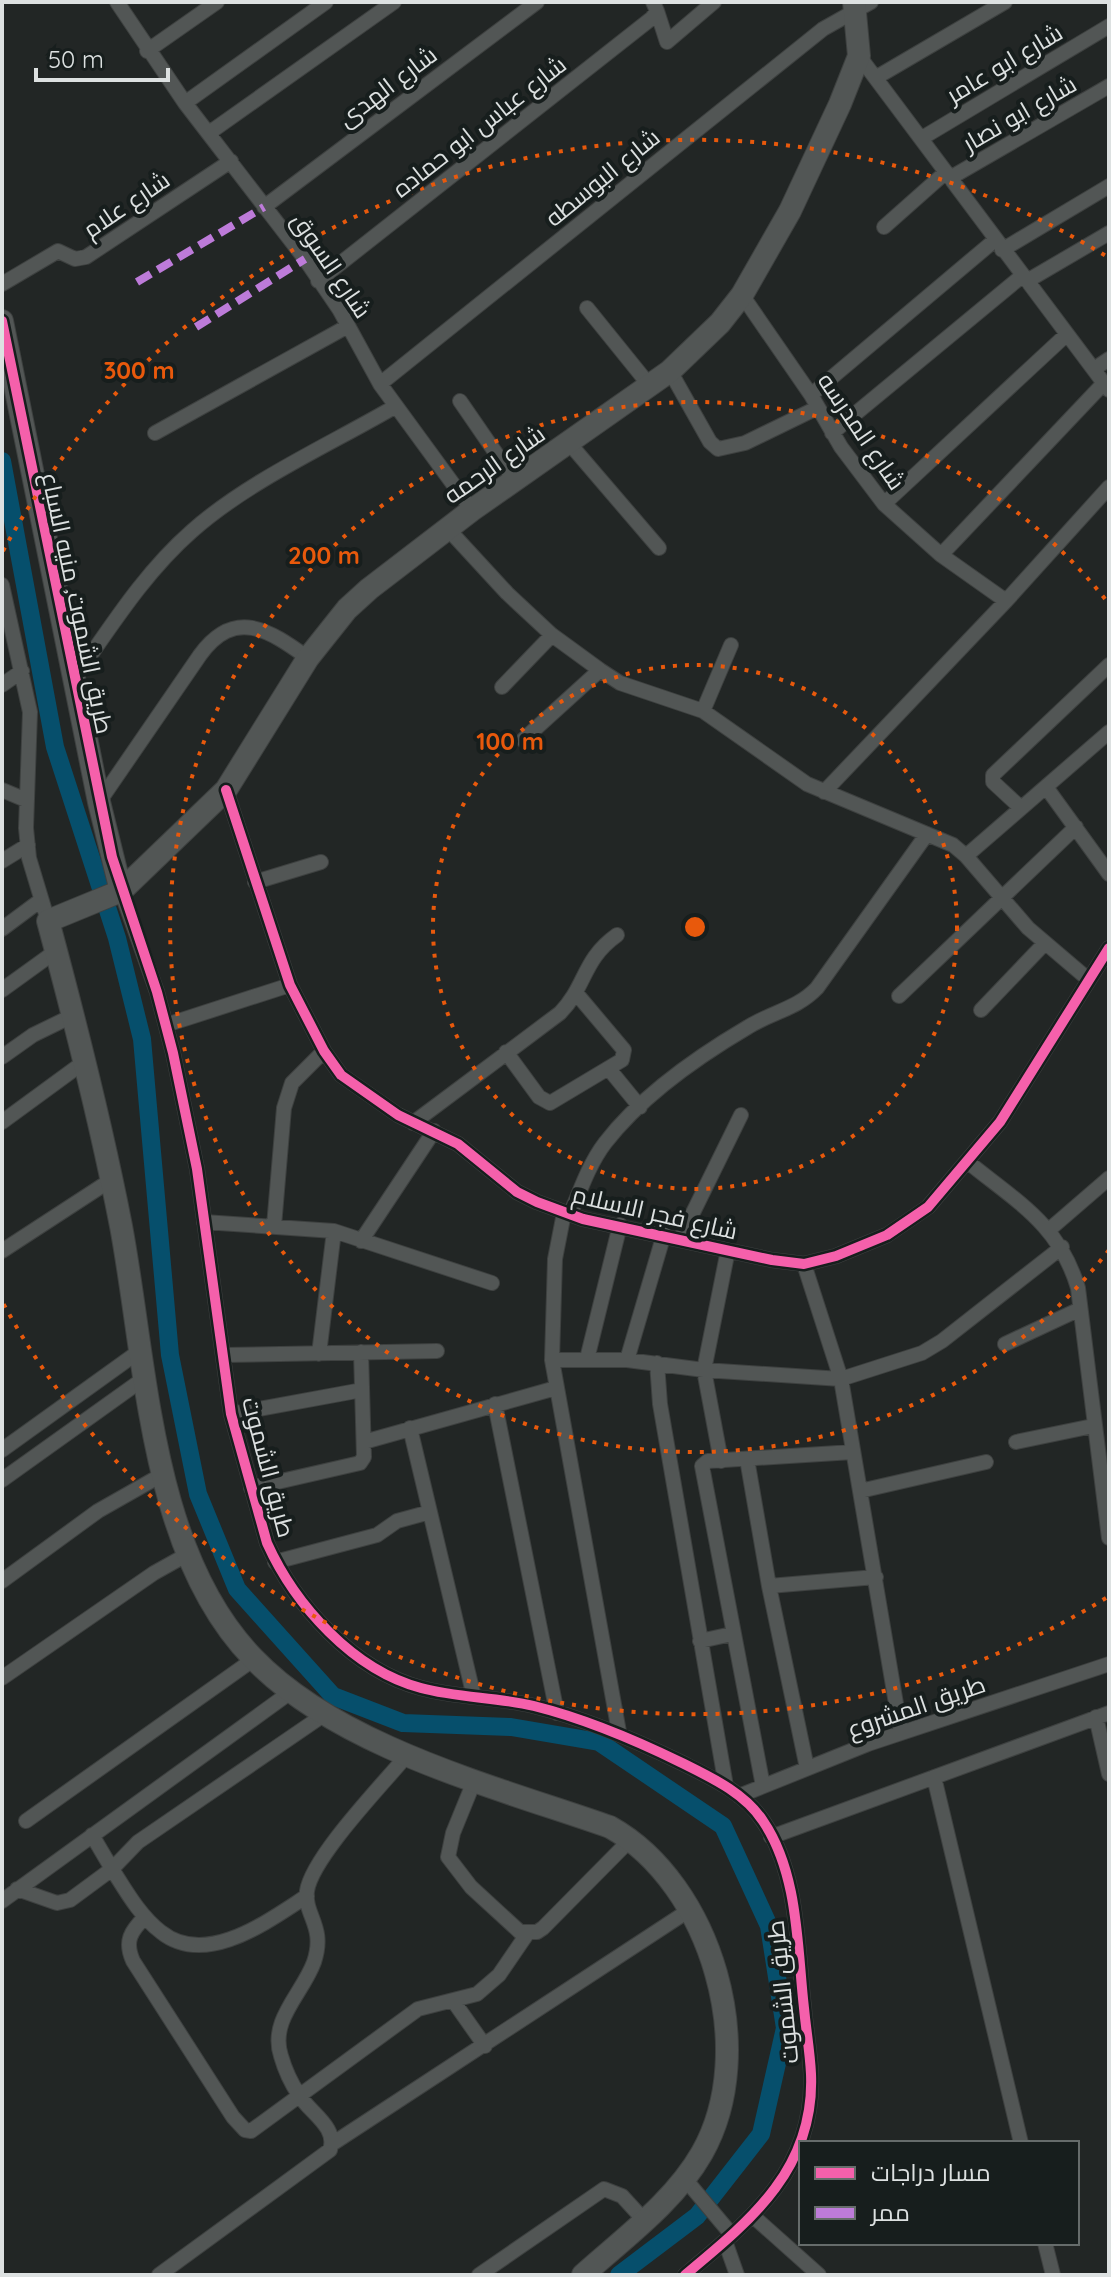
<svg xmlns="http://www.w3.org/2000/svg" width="1111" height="2277" font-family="Quicksand,Cairo,sans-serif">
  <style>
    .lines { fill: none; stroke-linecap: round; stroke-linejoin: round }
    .canal { stroke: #064f6c; stroke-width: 18 }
    .street-casing { stroke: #3e4140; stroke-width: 16 }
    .secondary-casing { stroke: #3e4140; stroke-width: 24 }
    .street { stroke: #525655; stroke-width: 14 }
    .secondary { stroke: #525655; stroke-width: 22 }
    .quiet { stroke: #bd7bd9; stroke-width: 8; stroke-dasharray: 16 8; stroke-linecap: butt }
    .cycleway-casing { stroke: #171e1d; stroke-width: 15 }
    .cycleway { stroke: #f560ab; stroke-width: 10 }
    .ring { fill: none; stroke: #e8590c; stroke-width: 4; stroke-dasharray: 4 8 }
    .labels { text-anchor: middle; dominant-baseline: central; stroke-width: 8; stroke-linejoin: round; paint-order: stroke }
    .street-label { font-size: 24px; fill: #dde1e1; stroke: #171e1d }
    .centre { fill: #e8590c; stroke: #171e1d; stroke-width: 4 }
    .ring-label { font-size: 24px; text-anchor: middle; font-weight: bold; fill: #e8590c; stroke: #171e1d; stroke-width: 8; stroke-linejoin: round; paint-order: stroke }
  </style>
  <rect width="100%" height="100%" fill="#222625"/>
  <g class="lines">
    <!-- canal -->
    <path class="canal" d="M2,461L55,747L117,938L142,1039L170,1355L198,1494L237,1589L333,1696L403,1723L511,1727L599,1742L723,1826L769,1926L785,2028L761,2134L697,2216L619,2275"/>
    <!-- street casing -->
    <g class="street-casing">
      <path id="street" d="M117,2L185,103L305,259L339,309L380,384L472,510
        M657,11L667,42L714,2
        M147,51L217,2
        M859,56L1109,390
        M877,77L1005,2
        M185,103L326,2
        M209,133L394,2
        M922,138L1109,26
        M950,178L1109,86
        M264,207L537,2
        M884,227L946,172
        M1002,250L1109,186
        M318,281L652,18L657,11L653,2
        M1027,281L1109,233
        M2,284L58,251L75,259L86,257L231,161
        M742,295L811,395L841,447L884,504L941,555L1006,601
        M587,308L650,386
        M1094,369L1109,359
        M670,371L710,442L718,449L745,443L817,408
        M380,384L823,29L871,2
        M811,395L995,240
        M460,401L515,481
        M155,433L348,326
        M832,433L1022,276
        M569,443L659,548
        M884,504L1067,334
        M448,529L507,593L552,635L600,670L620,683L703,711L807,784L953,845L966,856L1028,928L1089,980
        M941,555L1104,383
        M2,585L30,712L26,828L29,858L48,921
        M74,679C110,628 144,573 192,531C248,481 331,444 396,406
        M2,685L22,671
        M502,687L552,635
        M703,711L731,645
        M523,740L600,670
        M1046,787L1109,874
        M2,790L26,800
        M226,790L290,985L324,1051L341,1075L398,1115L458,1144L517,1192L537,1202L583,1219L772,1260L804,1264L836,1256L887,1235L928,1207L1000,1122L1109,948
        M824,792L1006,601L1109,487
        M99,802L200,655C235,607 269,630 308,658
        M1021,808L993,782V775L1109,665
        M966,856L1109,732
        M2,861L28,845
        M255,882L321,862
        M121,891L157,992L173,1053L197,1169L231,1414L267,1543C295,1605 353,1670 421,1688C458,1698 497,1697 534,1706C586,1719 633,1739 680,1762C710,1777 744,1792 763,1821C799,1874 797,1948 804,2008C806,2030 810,2052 811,2074C815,2169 750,2221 685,2275
        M2,929L41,900
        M2,990L56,951
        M899,996L1076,827
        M981,1010L1045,943
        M166,1025L290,985
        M506,1052L539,1097L550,1103L622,1060L624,1050L576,993
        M2,1057L33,1035L72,1016
        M609,1069L640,1107
        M2,1122L84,1062
        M413,1123L560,1013C587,985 582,960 617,935
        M968,1162C1017,1202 1059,1224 1078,1288L1109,1538
        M564,1213L555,1259L552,1360L619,1732
        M570,1215C580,1191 589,1164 605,1143C642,1095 697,1057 748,1027C772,1012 797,1009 817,988L927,834
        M204,1222L334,1231L492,1283
        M274,1226L284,1108L292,1083L324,1051
        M1050,1229L1109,1178
        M681,1237L741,1115
        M361,1241L434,1131
        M2,1251L111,1180
        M804,1264L841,1379L901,1733
        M1005,1344L1080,1309
        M319,1354L334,1231
        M223,1355L437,1351
        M587,1359L620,1225
        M552,1360H627L704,1370L841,1379L922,1353L942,1341L1062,1247
        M627,1360L664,1234
        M657,1363L660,1404L726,1786
        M495,1404L557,1713
        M231,1414L362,1390
        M410,1428L474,1697
        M364,1442L556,1388
        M1016,1442L1093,1426
        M2,1450L141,1350
        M747,1459L769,1586L807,1768
        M721,1461L704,1370L728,1250
        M2,1480L146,1377
        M251,1488L360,1463L364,1457L361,1352
        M860,1491L986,1462
        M275,1562L377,1535L397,1521L430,1512
        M2,1581L98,1511L165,1473
        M769,1586L876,1577
        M700,1641L732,1634
        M2,1678L154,1573L188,1554
        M1096,1717L1109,1774
        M934,1777L1021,2143
        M475,1779L453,1833L448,1857L471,1887L520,1932H537L543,1928L631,1839
        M763,1786L702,1466L708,1461L853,1452
        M739,1796L868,1744L1109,1664
        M26,1821L254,1659
        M771,1837L1109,1713
        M17,1889L57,1903L70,1900L112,1869L92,1835
        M307,1896C268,1921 206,1968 161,1932C140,1916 126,1891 112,1869L138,1842L325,1714
        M2,1901L292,1691
        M145,1917C131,1931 124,1941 133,1961L233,2117L245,2130L251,2131L418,2009L477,1994L499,1975L527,1934
        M454,2002L485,2046
        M332,2144L691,1909
        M685,2179L732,2235
        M754,2217L819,2275
        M725,2241L737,2275
        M1045,2243L1053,2275
        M159,2275L330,2150C338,2127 310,2113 299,2095C291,2083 285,2070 281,2056C269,2020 303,1993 314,1962C326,1926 304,1916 307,1891C312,1857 384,1783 408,1754
        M479,2275L604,2189L622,2196L644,2220"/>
    </g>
    <!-- secondary casing -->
    <g class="secondary-casing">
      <path id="secondary" d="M2,321L99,802L121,891
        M583,2275C624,2238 674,2202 702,2153C760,2051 712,1884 610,1827C496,1787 338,1747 253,1658C150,1552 147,1365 121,1226C101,1123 75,1021 48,921L121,891L226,790L308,658L347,609L369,589L472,510L670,371L720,323L742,295L790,211L840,104L859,56L854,2"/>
    </g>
    <!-- street -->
    <use href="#street" class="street"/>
    <!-- secondary -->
    <use href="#secondary" class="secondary"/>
    <!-- quiet -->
    <path class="quiet" d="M137,282L264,207
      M196,327L305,259"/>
    <!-- cycleway casing -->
    <g class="cycleway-casing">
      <path id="cycleway" d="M2,321L112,857L157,992L173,1053L197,1169L231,1414L267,1543C295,1605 353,1670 421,1688C458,1698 497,1697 534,1706C586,1719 633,1739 680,1762C710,1777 744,1792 763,1821C799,1874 797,1948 804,2008C806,2030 810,2052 811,2074C815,2169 750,2221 685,2275
        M226,790L290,985L324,1051L341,1075L398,1115L458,1144L517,1192L537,1202L583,1219L772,1260L804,1264L836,1256L887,1235L928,1207L1000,1122L1109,948"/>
    </g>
    <!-- cycleway -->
    <use href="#cycleway" class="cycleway"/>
  </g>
  <!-- distance rings -->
  <g class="ring">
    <circle cx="695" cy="927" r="262"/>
    <path d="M1109 1250A525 525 0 1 1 1109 604"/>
    <path d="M1106 1598A787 787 0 0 1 3 1303M3 551A787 787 0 0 1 1106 256"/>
  </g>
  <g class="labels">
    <!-- street labels -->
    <g class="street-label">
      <text transform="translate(1004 63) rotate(-31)">شارع ابو عامر</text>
      <text transform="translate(387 86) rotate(-37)">شارع الهدى</text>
      <text transform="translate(1019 113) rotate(-30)">شارع ابو نصار</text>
      <text transform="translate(479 126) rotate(-38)">شارع عباس ابو حماده</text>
      <text transform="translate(602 177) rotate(-39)">شارع البوسطه</text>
      <text transform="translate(126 204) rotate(-34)">شارع علام</text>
      <text transform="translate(332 265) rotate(56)">شارع السوق</text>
      <text transform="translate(862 431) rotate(56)">شارع المدرسه</text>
      <text transform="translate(494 464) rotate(-35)">شارع الرحمه</text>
      <text transform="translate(78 603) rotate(78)">طريق الشموت, منيه السباع</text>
      <text transform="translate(655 1212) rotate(13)">شارع فجر الاسلام</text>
      <text transform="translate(269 1467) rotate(75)">طريق الشموت</text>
      <text transform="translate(916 1706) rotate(-19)">طريق المشروع</text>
      <text transform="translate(782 1992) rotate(-96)">طريق الشموت</text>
    </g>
  </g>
  <circle cx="695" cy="927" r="12" class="centre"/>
  <g class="ring-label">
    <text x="139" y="379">300 m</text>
    <text x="324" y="564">200 m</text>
    <text x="510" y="750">100 m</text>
  </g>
  <!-- border -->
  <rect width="1111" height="2277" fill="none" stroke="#dde1e1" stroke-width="8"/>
  <!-- legend -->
  <rect x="799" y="2141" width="280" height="104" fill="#171e1d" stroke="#666c6b" stroke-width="2"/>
  <rect x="815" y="2167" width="40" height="12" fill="#f560ab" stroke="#666c6b" stroke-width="2"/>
  <text x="871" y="2181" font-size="24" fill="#dde1e1">مسار دراجات</text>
  <rect x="815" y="2207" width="40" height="12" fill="#bd7bd9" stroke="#666c6b" stroke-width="2"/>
  <text x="871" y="2221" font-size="24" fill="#dde1e1">ممر</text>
  <!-- scale -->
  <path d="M36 68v12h132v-12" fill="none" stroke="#dde1e1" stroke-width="4"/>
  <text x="48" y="68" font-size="24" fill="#dde1e1" stroke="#171e1d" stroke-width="6" paint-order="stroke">50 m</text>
</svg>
